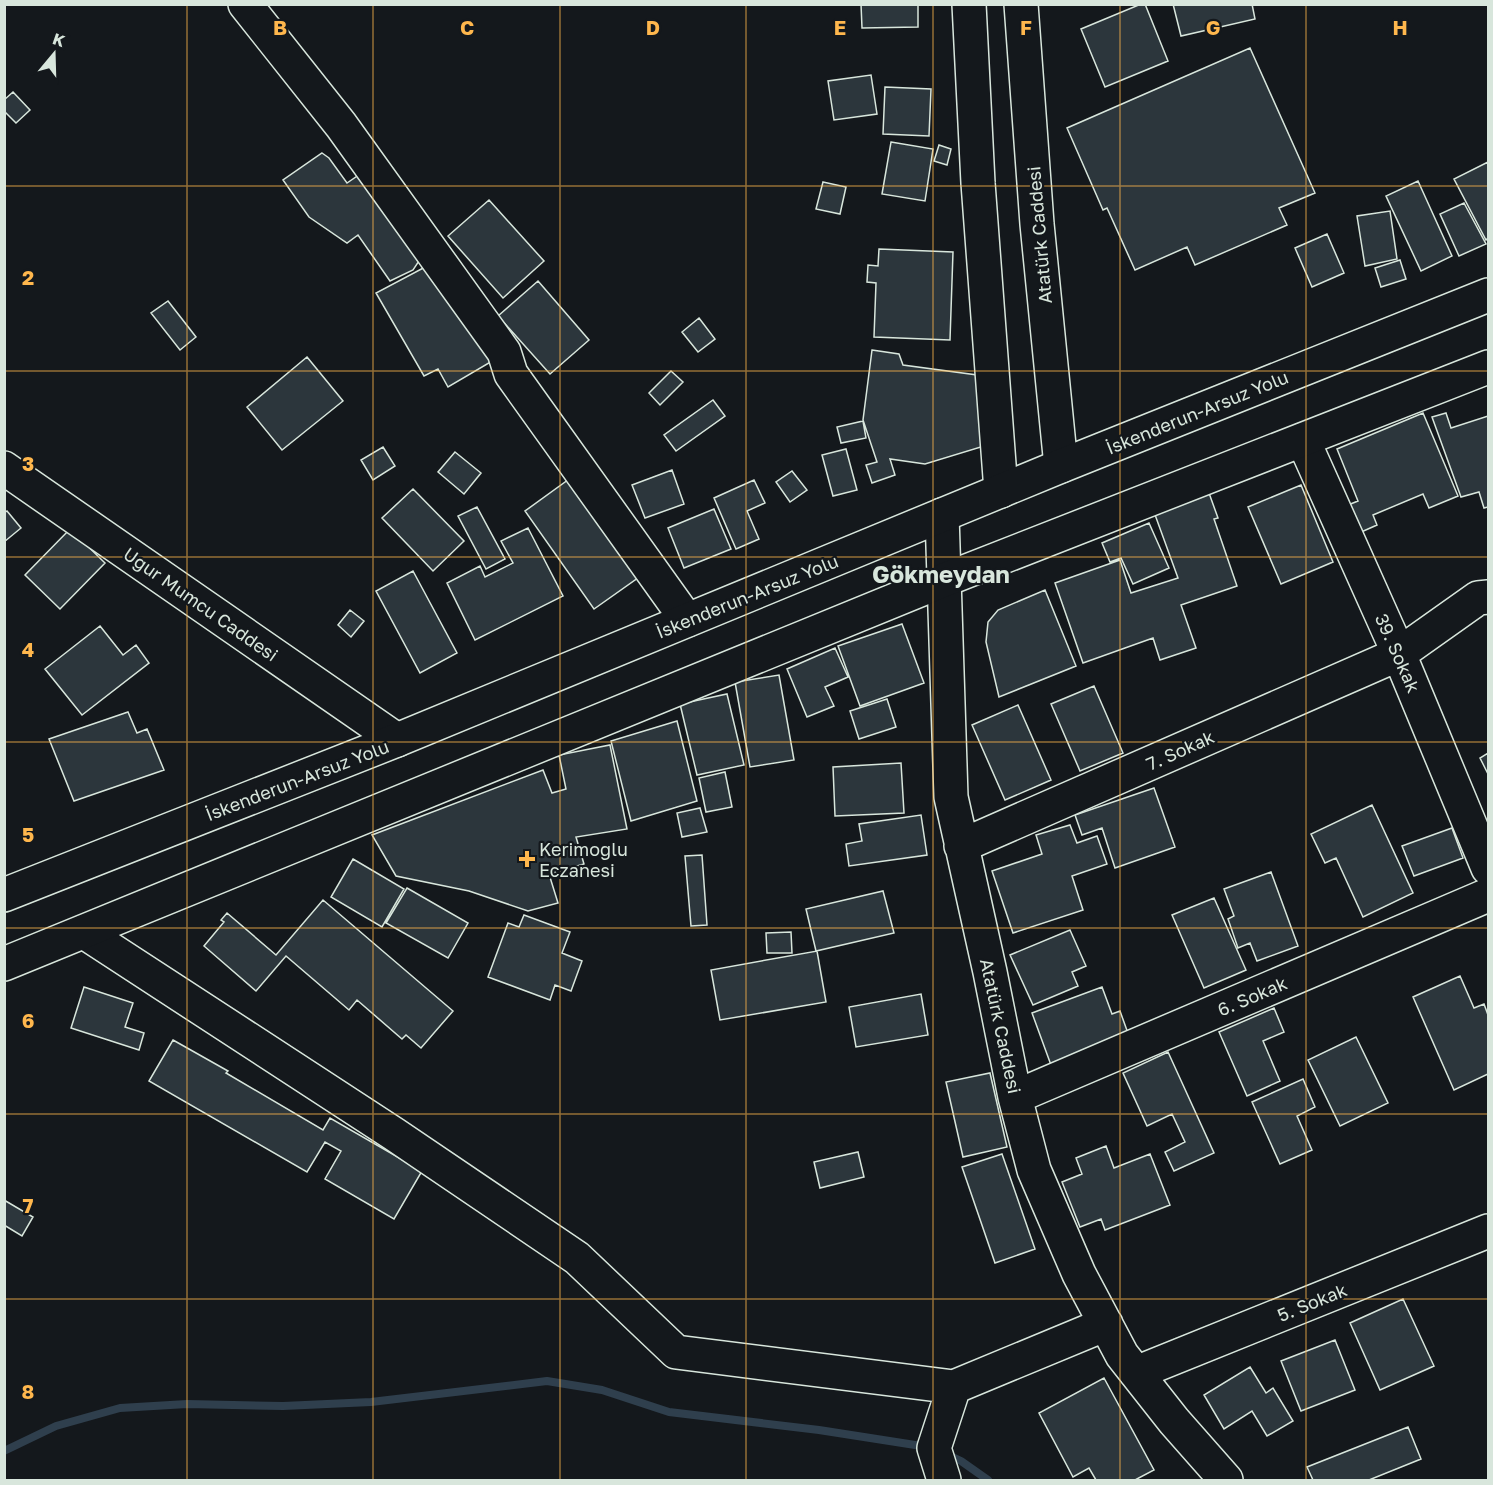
<svg xmlns="http://www.w3.org/2000/svg" width="1493" height="1485" font-family="'Golos Text',sans-serif">
  <style>
    .lines { fill: none; stroke-linecap: round; stroke-linejoin: round }
    .stream { stroke: #2f3f4d; stroke-width: 8 }
    .building { fill: #2c363c; stroke: #d8e6dc; stroke-width: 1.5 }
    .minor-casing { stroke: #d8e6dc; stroke-width: 36 }
    .major-casing { stroke: #d8e6dc; stroke-width: 36 }
    .minor { stroke: #14181c; stroke-width: 33 }
    .major { stroke: #14181c; stroke-width: 33 }
    .grid { fill: none; stroke: #ffb74d; stroke-width: 1.5; stroke-opacity: 0.55 }
    .poi-dot { fill: #ffb74d; stroke: #14181c; stroke-width: 2 }
    .labels { text-anchor: middle; dominant-baseline: central; stroke-width: 4.5; stroke-linejoin: round; paint-order: stroke }
    .street-label { font-size: 18px; fill: #d8e6dc; stroke: #14181c }
    .poi-label { font-size: 18px; fill: #d8e6dc; stroke: #14181c; text-anchor: start }
    .district-label { font-size: 24px; font-weight: bold; fill: #d8e6dc; stroke: #14181c }
    .grid-label { font-size: 20px; text-anchor: middle; font-weight: bold; fill: #ffb74d; stroke: #14181c; stroke-width: 4.5; stroke-linejoin: round; paint-order: stroke }
  </style>
  <rect width="100%" height="100%" fill="#14181c"/>
  <g class="lines">
    <!-- stream -->
    <path class="stream" d="M4,1451L56,1426L120,1408L187,1404L283,1406L371,1402L547,1381L602,1390L669,1412L819,1430L928,1447
      M946,1454L961,1461L988,1480"/>
  </g>
  <!-- building -->
  <path class="building" d="M861,4H918V27L862,28Z
    M1141,4H1145L1168,61L1105,87L1081,29Z
    M1173,4H1252L1255,19L1181,36Z
    M1250,48L1315,193L1279,208L1287,225L1195,265L1187,247L1135,270L1107,208L1103,210L1067,128Z
    M871,75L877,114L834,120L828,81Z
    M885,87L931,89L929,136L883,134Z
    M13,92L30,110L16,123L4,111V100Z
    M891,142L933,149L925,201L882,194Z
    M939,145L951,149L947,165L934,161Z
    M322,153L329,158L347,183L366,170L423,255L413,270L390,281L358,235L347,243L309,217L283,180Z
    M1488,162V238L1486,240L1454,179Z
    M1418,181L1452,256L1421,271L1386,196Z
    M823,182L846,187L840,214L816,209Z
    M489,200L544,261L503,298L448,236Z
    M1464,203L1486,244L1459,256L1440,214Z
    M1390,211L1397,259L1365,266L1357,216Z
    M1327,234L1344,273L1312,287L1295,248Z
    M879,249L953,252L950,340L874,337L876,283L867,282L868,265L878,266Z
    M1400,260L1406,279L1381,287L1375,268Z
    M427,266L494,360L448,387L438,369L424,376L376,293Z
    M538,281L589,340L550,374L498,316Z
    M168,301L196,337L180,350L151,313Z
    M699,318L715,339L698,352L682,332Z
    M872,350L899,354L903,365L992,377L994,443L925,464L890,459L895,475L872,483L866,465L877,462L863,420Z
    M307,357L343,401L282,450L247,407Z
    M671,371L683,382L660,405L649,393Z
    M713,400L725,416L676,451L664,435Z
    M1423,413L1458,496L1429,508L1423,494L1373,515L1377,525L1359,533L1348,505L1358,501L1337,449Z
    M1446,413L1451,428L1488,416V507L1484,508L1479,492L1461,497L1432,417Z
    M863,421L866,438L841,443L837,427Z
    M383,447L395,466L373,480L361,460Z
    M846,449L857,490L833,496L822,455Z
    M455,452L481,473L464,494L438,472Z
    M672,470L684,504L645,518L632,485Z
    M792,471L807,490L790,502L776,482Z
    M572,477L642,575L594,609L525,511Z
    M754,480L765,503L747,511L759,539L736,549L714,498Z
    M1301,485L1333,562L1281,584L1248,507Z
    M413,489L464,541L433,571L382,518Z
    M1209,493L1218,518L1214,519L1237,586L1181,605L1196,648L1160,660L1153,638L1083,663L1055,583L1120,560L1131,593L1178,578L1154,512Z
    M477,507L505,559L486,569L458,516Z
    M714,509L731,549L684,568L668,528Z
    M7,511L21,528L4,542V513Z
    M1149,523L1169,568L1133,584L1121,558L1110,562L1102,543Z
    M528,528L563,596L475,640L447,583L480,566L485,577L513,563L501,541Z
    M70,529L105,563L60,609L25,575Z
    M413,571L457,653L420,673L376,591Z
    M1045,590L1076,666L999,697L986,642L988,622L998,610Z
    M350,610L364,621L351,637L338,625Z
    M902,624L924,683L860,706L838,646Z
    M100,626L123,655L136,645L149,663L82,715L45,669Z
    M835,648L848,677L825,687L834,706L807,717L787,669Z
    M779,675L794,760L750,767L735,682Z
    M1094,686L1123,753L1080,771L1051,704Z
    M727,694L744,765L697,775L680,704Z
    M887,699L896,727L859,739L850,711Z
    M1018,705L1051,780L1005,800L972,725Z
    M128,712L137,733L147,729L164,770L74,801L49,739Z
    M677,721L697,801L631,821L611,741Z
    M610,745L627,829L576,837L584,864L549,874L558,903L528,911L469,891L396,876L372,835L543,770L552,793L566,789L559,755Z
    M1488,753V774L1480,758Z
    M901,763L904,813L835,816L833,767Z
    M725,772L732,807L706,812L699,778Z
    M1154,788L1175,847L1115,868L1102,828L1082,835L1075,815Z
    M1372,805L1413,893L1363,917L1336,858L1325,863L1311,834Z
    M700,808L707,832L682,837L677,813Z
    M921,815L927,855L849,866L846,844L862,841L859,824Z
    M1070,825L1077,843L1097,836L1107,864L1072,876L1083,910L1013,933L992,871L1042,854L1036,835Z
    M1452,828L1463,858L1414,876L1402,846Z
    M702,855L707,925L691,926L685,856Z
    M353,859L404,889L382,927L331,897Z
    M1271,872L1298,946L1257,961L1250,943L1238,948L1228,919L1234,916L1224,889Z
    M407,888L468,923L448,958L386,923Z
    M883,891L894,933L816,951L806,909Z
    M1214,898L1246,970L1204,988L1172,915Z
    M323,900L453,1011L421,1048L406,1035L402,1039L357,1000L349,1010L286,956L256,991L204,946L224,922L221,920L227,913L276,955Z
    M524,915L570,932L562,953L582,961L571,991L555,985L550,1000L488,977L508,923L519,927Z
    M1070,930L1086,966L1072,972L1078,986L1033,1005L1010,955Z
    M791,932L792,953H767L766,933Z
    M817,951L826,1002L720,1020L711,970Z
    M1460,976L1474,1008L1484,1004L1488,1015V1074L1454,1090L1413,997Z
    M84,987L133,1003L125,1027L144,1033L139,1050L71,1028Z
    M1102,987L1112,1014L1120,1011L1129,1036L1051,1065L1032,1013Z
    M921,994L928,1035L856,1047L849,1007Z
    M1274,1008L1284,1032L1263,1041L1280,1081L1247,1096L1219,1032Z
    M1356,1037L1388,1103L1340,1126L1308,1060Z
    M173,1040L228,1071L226,1073L323,1130L330,1118L422,1171L394,1219L325,1179L341,1151L325,1142L307,1172L149,1081Z
    M1168,1052L1214,1153L1174,1171L1165,1152L1185,1142L1172,1114L1147,1126L1123,1073Z
    M990,1073L1007,1147L963,1157L946,1082Z
    M1303,1079L1315,1107L1297,1116L1312,1150L1280,1164L1252,1102Z
    M1106,1146L1114,1168L1150,1154L1170,1205L1105,1230L1101,1219L1080,1227L1062,1182L1082,1174L1076,1158Z
    M858,1152L864,1177L820,1188L814,1162Z
    M1002,1154L1035,1249L995,1263L962,1167Z
    M4,1200L33,1217L22,1236L4,1225Z
    M1403,1299L1434,1366L1380,1390L1350,1323Z
    M1335,1340L1355,1390L1301,1411L1281,1361Z
    M1250,1367L1266,1393L1273,1388L1293,1421L1267,1436L1252,1411L1224,1429L1204,1395Z
    M1104,1378L1154,1470L1135,1480H1096L1089,1468L1073,1477L1039,1413Z
    M1408,1427L1421,1459L1369,1480H1313L1307,1467Z"/>
  <g class="lines">
    <!-- minor casing -->
    <g class="minor-casing">
      <path id="minor" d="M245,4L341,125L504,352L511,374L687,620
        M969,4L978,183L1001,491
        M1021,4L1037,224L1061,466
        M1303,440L1399,654L1488,868
        M4,468L397,740
        M942,515L951,797L990,972L1015,1097L1034,1170L1079,1274L1122,1355L1174,1421L1226,1480
        M961,846L1399,654L1478,598L1488,597
        M84,932L394,1134L577,1258L676,1352L954,1387L1106,1324
        M1015,1097L1488,895
        M1136,1373L1488,1231
        M944,1480L934,1448L954,1387"/>
    </g>
    <!-- major casing -->
    <g class="major-casing">
      <path id="major" d="M4,895L397,740L1061,466L1488,295
        M4,964L944,580L1488,367"/>
    </g>
    <!-- minor -->
    <use href="#minor" class="minor"/>
    <!-- major -->
    <use href="#major" class="major"/>
  </g>
  <!-- grid -->
  <path class="grid" d="M187,4V1480M373,4V1480M560,4V1480M746,4V1480M933,4V1480M1120,4V1480M1306,4V1480M4,186H1488M4,371H1488M4,557H1488M4,742H1488M4,928H1488M4,1114H1488M4,1299H1488"/>
  <!-- markers -->
  <path class="poi-dot" d="M524 850h6v6h6v6h-6v6h-6v-6h-6v-6h6z"/>
  <g class="labels">
    <!-- street labels -->
    <g class="street-label">
      <text transform="translate(1039 235) rotate(-95)">Atatürk Caddesi</text>
      <text transform="translate(1197 412) rotate(-22)">İskenderun-Arsuz Yolu</text>
      <text transform="translate(747 596) rotate(-22)">İskenderun-Arsuz Yolu</text>
      <text transform="translate(201 604) rotate(35)">Uğur Mumcu Caddesi</text>
      <text transform="translate(1398 653) rotate(66)">39. Sokak</text>
      <text transform="translate(1180 750) rotate(-24)">7. Sokak</text>
      <text transform="translate(297 780) rotate(-21)">İskenderun-Arsuz Yolu</text>
      <text transform="translate(1252 996) rotate(-23)">6. Sokak</text>
      <text transform="translate(1001 1026) rotate(78)">Atatürk Caddesi</text>
      <text transform="translate(1312 1302) rotate(-22)">5. Sokak</text>
    </g>
    <!-- poi labels -->
    <g class="poi-label">
      <text x="539" y="849">Kerimoğlu<tspan x="539" dy="21">Eczanesi</tspan></text>
    </g>
    <!-- district labels -->
    <g class="district-label">
      <text x="941" y="573">Gökmeydan</text>
    </g>
  </g>
  <g class="grid-label">
    <text x="280" y="35">B</text>
    <text x="467" y="35">C</text>
    <text x="653" y="35">D</text>
    <text x="840" y="35">E</text>
    <text x="1026" y="35">F</text>
    <text x="1213" y="35">G</text>
    <text x="1400" y="35">H</text>
    <text x="28" y="285">2</text>
    <text x="28" y="471">3</text>
    <text x="28" y="657">4</text>
    <text x="28" y="842">5</text>
    <text x="28" y="1028">6</text>
    <text x="28" y="1213">7</text>
    <text x="28" y="1399">8</text>
  </g>
  <!-- border -->
  <rect width="1493" height="1485" fill="none" stroke="#d8e6dc" stroke-width="12"/>
  <!-- north arrow -->
  <g transform="translate(54 54) rotate(19)" stroke="#14181c" stroke-width="4.5" paint-order="stroke">
  <path d="M0-4.5L10 22L0 15L-10 22Z" fill="#d8e6dc"/>
  <text y="-9" font-size="16" font-weight="bold" text-anchor="middle" fill="#d8e6dc">K</text>
  </g>
</svg>
